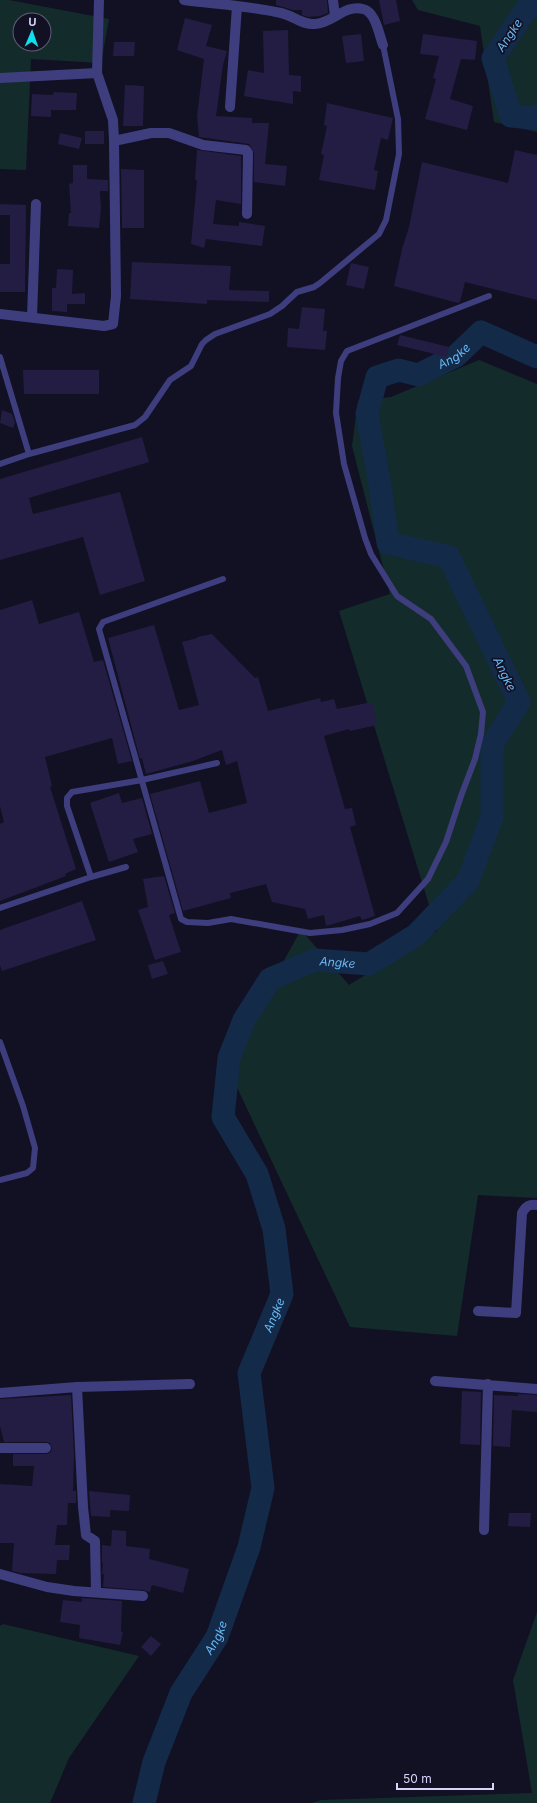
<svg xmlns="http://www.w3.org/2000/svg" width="537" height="1803" font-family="Inter,sans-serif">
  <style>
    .green { fill: #132c2b; fill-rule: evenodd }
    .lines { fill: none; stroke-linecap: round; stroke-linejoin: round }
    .river { stroke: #132a49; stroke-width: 23 }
    .building { fill: #231d43 }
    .lane { stroke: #3e3e7f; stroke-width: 6 }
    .street { stroke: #3e3e7f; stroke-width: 10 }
    .labels { text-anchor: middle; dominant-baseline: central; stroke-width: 3.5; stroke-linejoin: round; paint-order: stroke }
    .water-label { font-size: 12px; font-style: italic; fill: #69b9f5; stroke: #121023 }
  </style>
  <rect width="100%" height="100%" fill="#121023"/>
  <!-- green -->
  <path class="green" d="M0,0H9L109,19L101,63L31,59L26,170L0,169ZM20,20H44V44H20Z
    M412,0H537V132L494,122L480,26L418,10Z
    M479,360L537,384V1198L478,1195L457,1336L350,1327L226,1064L301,930L349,985L437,931L339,611L390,594L352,446L358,401L391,397Z
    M537,1612V1803H312L321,1800L532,1793L513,1680Z
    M3,1624L139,1656L69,1758L50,1803H0V1626Z"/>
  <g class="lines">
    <!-- river -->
    <g class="river">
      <path d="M537,6L528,7L493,58L511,116L533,118L537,116"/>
      <path id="s1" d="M144,1803L154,1762L181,1693L217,1637L249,1547L263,1488L249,1373L282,1294L274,1229L257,1174L223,1117L229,1058L244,1020L270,979L315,960L369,964L416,935L468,881L492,817V745L519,702L449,557L388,543L380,485L367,414L377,377L399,370L418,375L456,356L481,332L537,357"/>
    </g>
  </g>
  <!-- building -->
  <path class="building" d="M276,0H327L328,13L320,16L308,17L302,15V10H293L276,5Z
    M379,0H396L400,21L384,25Z
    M185,18L212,25L206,46L227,51L223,65L216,116L252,118V123H269L265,164L287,166L285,186L254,182V153L249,144L199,137L197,116L204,59L177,50Z
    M288,30L289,75L301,76V92L293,91V104L244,96L248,70L264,73L263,31Z
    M361,34L364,61L346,63L342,36Z
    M423,34L477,41L475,60L461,59L450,99L473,106L467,130L425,119L436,79L433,78L439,56L420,54Z
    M114,42H135L134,56H113Z
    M125,85L144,86L143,126H123Z
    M54,92L77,93L76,110H51V117L31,116L32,94L53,95Z
    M327,103L393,118L388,140L381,138L374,170L378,171L375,190L319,180L324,155L321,154L327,126L324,125Z
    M85,131H104V144H85Z
    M60,133L82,138L79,149L58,144Z
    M197,150L241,156V204L216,200L213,224L239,226V222L265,226L262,246L206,239L204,248L191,244L197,180H195Z
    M515,150L537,155V300L465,282L460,302L458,303L394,286L402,249L409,227L422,162L508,183Z
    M73,165H87V179L108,180V191H100L101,209L99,228L68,226L69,213H71L69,184L73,183Z
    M121,169L144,170V228H122Z
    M0,204L26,205L25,292H0V264H10V215H0Z
    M132,262L231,266L229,290L269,291V302L207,300V304L130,299Z
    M351,263L369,267L364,289L346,285Z
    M57,269L73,270L72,294L85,293V304H67V312L52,311V288H56Z
    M302,307L325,309L323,331H327L325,350L287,347L288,328L299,329Z
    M400,335L449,347L447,357L397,345Z
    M23,370H99V394H24Z
    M2,410L12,414L15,422L13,428L0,423Z
    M142,437L149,462L29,498L33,514L120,492L145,581L100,595L83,537L0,560V479Z
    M32,600L39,624L79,612L94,662L103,660L132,761L118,764L112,738L45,757L52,786L50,787L76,869L65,874L66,876L0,901V824L4,822L0,806V610Z
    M154,625L179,710L199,705L182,642L197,638V637L212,634L255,678L258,677L268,711L320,698L321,702L334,699L337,709L372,702L377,725L350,731L349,729L324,736L345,809L352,808L356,825L350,827L375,916L362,920L360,916L326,926L324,915L308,919L305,909L272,902L266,884L230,893L231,898L183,911L150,794L200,781L209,813L247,803L237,761L226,765L222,750L193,761L146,774L142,758L140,759L108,638Z
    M119,793L122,803L142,798L152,834L133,839L138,852L109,862L90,803Z
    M164,876L175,913L169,915L181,952L155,960L138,910L148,907L143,879Z
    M82,901L96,940L2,971L0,965V930Z
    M163,961L168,974L152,979L148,965Z
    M462,1391L481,1392L480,1445L460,1444Z
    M518,1394L537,1395V1412L512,1410L510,1447L493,1446L494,1395L518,1396Z
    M71,1395L74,1454L73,1491H76V1503H68L67,1525H57L55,1545H70L69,1560H57L56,1574L21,1573L12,1571L14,1543H0V1484L32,1486L34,1466H13V1454H46L51,1452L52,1448L50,1443L46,1442H4L0,1426V1399Z
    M89,1491L130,1495L129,1511L110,1510V1517L91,1516Z
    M509,1513H531L530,1527L508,1526Z
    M112,1530L126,1531V1546L150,1549L149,1559L189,1569L183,1593L152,1585L150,1592L143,1590L103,1587L104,1574H102L103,1563H102V1545L111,1546Z
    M82,1598L122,1601L121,1632H123L120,1645L79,1638L80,1625L60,1622L63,1600L82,1602Z
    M151,1636L161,1644L151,1656L141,1647Z"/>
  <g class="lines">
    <!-- lane -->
    <path class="lane" d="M0,357L29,454
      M0,464L29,454L135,425L145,417L170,380L191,366L202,344L206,340L215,334L270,314L282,306L297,292L314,287L320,283L379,234L386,220L399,154L398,119L383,45
      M223,579L103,622L99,629L181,919L187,922L208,923L231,919L310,933L342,930L370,924L397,913L428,879L446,842L461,796L475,759L481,734L483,712L466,666L431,619L397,596L371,554L365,538L344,464L336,413L338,378L341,361L347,351L489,296
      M91,877L67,806V798L72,792L142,780L217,763
      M0,908L91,877L126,867
      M0,1042L23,1106L35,1148L33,1168L27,1173L0,1180"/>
    <!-- street -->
    <path class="street" d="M184,0C216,4 250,6 281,13C294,16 302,25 315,24C333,23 345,4 363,9C376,12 379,35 383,45
      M333,0L335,16
      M0,78L97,73
      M230,107L237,6
      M114,141L151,133H169L203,145L246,150L248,153L247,214
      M0,314L104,326L113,324L116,296L114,141L113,120L97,73L99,0
      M32,317L36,204
      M478,1311L516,1313L522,1213C526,1206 529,1204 537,1205
      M435,1381L537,1389
      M77,1387L83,1507L86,1535L95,1541L96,1592
      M0,1393L77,1387L190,1384
      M0,1448H46
      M484,1530L488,1384
      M0,1574L47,1587L74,1591L143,1596"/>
  </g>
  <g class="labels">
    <!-- water labels -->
    <g class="water-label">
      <text transform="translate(509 35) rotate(-56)">Angke</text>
      <text stroke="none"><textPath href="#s1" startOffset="1779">Angke</textPath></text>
      <text transform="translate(505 674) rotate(64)">Angke</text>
      <text stroke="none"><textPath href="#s1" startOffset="950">Angke</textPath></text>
      <text stroke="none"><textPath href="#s1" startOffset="518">Angke</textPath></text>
      <text stroke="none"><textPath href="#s1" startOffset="182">Angke</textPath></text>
    </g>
  </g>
  <!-- north arrow -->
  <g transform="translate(32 32) rotate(2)"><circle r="19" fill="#121023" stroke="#615e7a"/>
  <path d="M0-3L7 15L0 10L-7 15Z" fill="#0fdeed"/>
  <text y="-6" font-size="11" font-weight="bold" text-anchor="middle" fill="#d7d4fc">U</text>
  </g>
  <!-- scale -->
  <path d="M397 1783v6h96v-6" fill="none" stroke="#d7d4fc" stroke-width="2"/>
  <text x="403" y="1783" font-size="12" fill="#d7d4fc" stroke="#121023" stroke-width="3" paint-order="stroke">50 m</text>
</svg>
